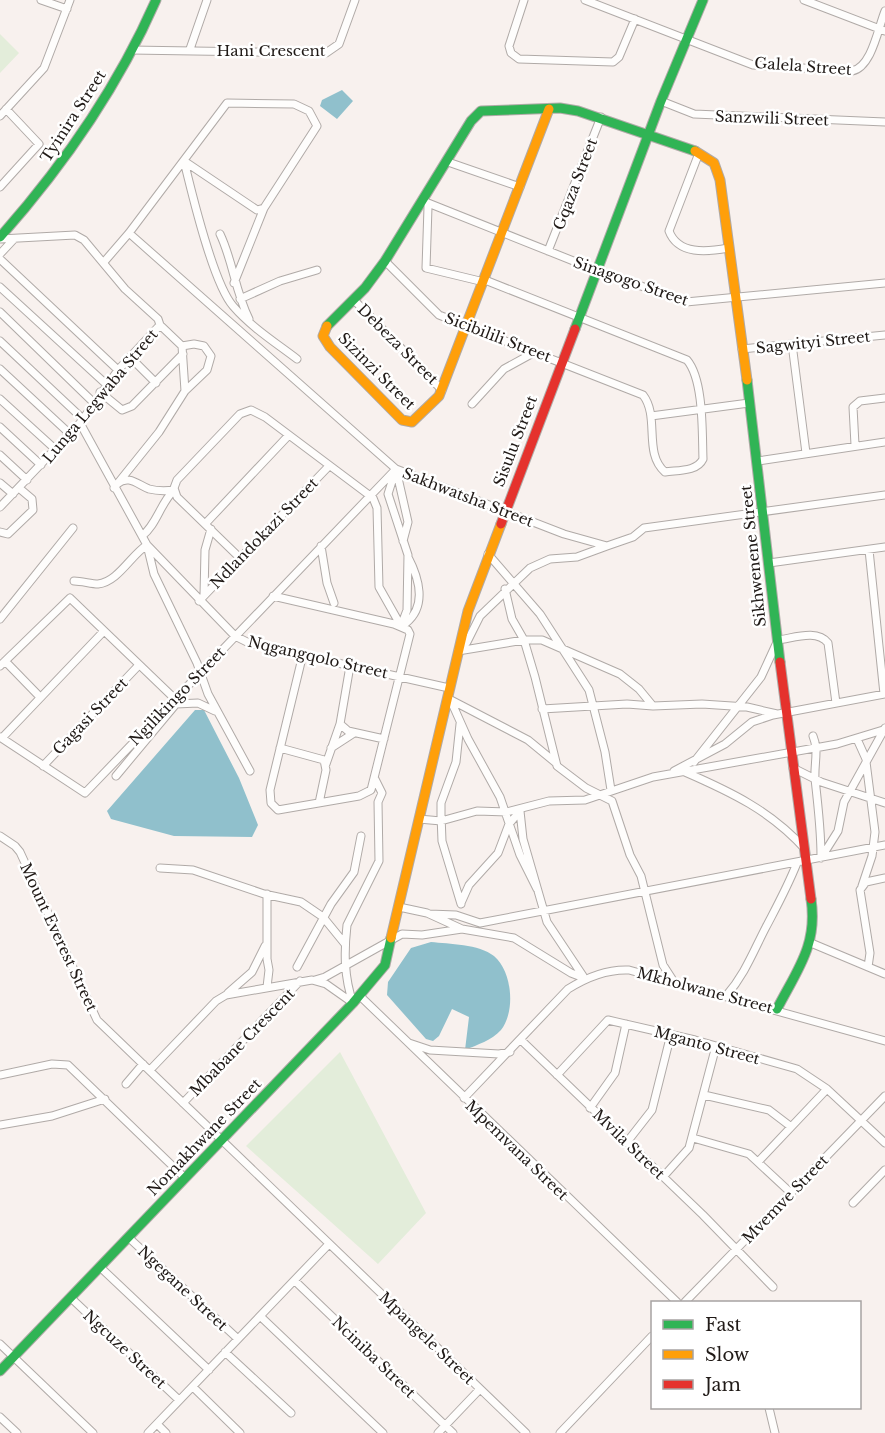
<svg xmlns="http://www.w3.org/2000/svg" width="885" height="1433" font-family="'Libre Baskerville',serif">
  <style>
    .green { fill: #e3edda }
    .water { fill: #90c0cc }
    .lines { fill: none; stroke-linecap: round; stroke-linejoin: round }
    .street-casing { stroke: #b0aaa7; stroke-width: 9 }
    .fast-casing { stroke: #b0aaa7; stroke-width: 11 }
    .slow-casing { stroke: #b0aaa7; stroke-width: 11 }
    .jam-casing { stroke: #b0aaa7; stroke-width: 11 }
    .street { stroke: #fefdfc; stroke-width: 7 }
    .fast { stroke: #30b455; stroke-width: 9 }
    .slow { stroke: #ff9f0a; stroke-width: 9 }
    .jam { stroke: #e5322d; stroke-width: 9 }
    .labels { text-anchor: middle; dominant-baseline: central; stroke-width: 5; stroke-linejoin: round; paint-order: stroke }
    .street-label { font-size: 15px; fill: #201a17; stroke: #fff }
  </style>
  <rect width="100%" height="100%" fill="#f8f1ee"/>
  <!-- green -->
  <path class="green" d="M0,34L19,53L0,73Z
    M340,1052L426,1213L378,1264L246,1146Z"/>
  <!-- water -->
  <path class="water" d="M342,90L353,101L337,119L320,106L322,100Z
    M195,710H204L239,778L258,825L252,837L174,836L111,819L107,811Z
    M431,942C449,944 479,944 494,956C512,971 516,1011 501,1030C492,1040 477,1045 465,1050L469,1017L452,1009L439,1036L433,1041L426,1039L387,995L388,982L411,948Z"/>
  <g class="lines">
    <!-- street casing -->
    <g class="street-casing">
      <path id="street" d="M41,0L67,9
        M524,0L509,46L511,53L519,59L613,62L619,57L635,19
        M585,0L753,65L852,71C872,67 878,28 885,11
        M804,0L885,31
        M190,49L207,0
        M131,50L326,53L339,44L355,0
        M661,101L694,114L885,122
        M0,116L44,68L70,0
        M699,153L669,231C678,255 707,252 728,248
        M184,161C192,194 213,283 233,306C251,327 276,343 297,359
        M448,162L520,187
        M0,187L39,144L6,109
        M423,201L596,270L686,302L885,283
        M428,207L426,268L484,282
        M129,233L396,469L564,534L607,546L633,537L644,528L885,495
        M220,234C233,261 235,291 249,319
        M0,239L75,235L84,240L125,289L158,319L160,325L118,370L80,423L0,507
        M548,251L601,117
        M0,254L14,239
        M0,259L118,370
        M385,261L439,315L643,395C660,417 643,453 665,472C677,470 697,472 703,459C702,433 704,380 687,360L485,280
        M104,262L129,233L227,103L294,104L309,111L317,126L264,208L257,210L184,161
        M234,283L264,208
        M0,287L106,384
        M240,299L280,281L317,270
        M353,299L442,390
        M0,312L94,403
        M0,341L83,419
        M792,344L806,453
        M182,346L194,344L204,346L211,356L207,370L185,391
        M742,349L885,335
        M130,357L156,383
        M0,369L70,434
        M100,392L122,410L132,406L183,354
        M0,399L55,449
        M472,404L504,369L535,352
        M651,416L749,403
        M80,423L147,545L235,636L249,643L449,688
        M0,427L41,465
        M855,445L853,407L860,401L885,398
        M0,455L27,480
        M758,461L885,442
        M396,469L408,522L403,541
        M395,472L388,494L408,555L407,610L401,626
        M0,483L13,494
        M117,484C129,474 138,485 149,489C157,491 166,491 174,490
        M114,488L159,432L185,391L182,346L160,325
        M205,524L288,436
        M0,532L8,534L33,510L32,499L19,488
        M142,536C157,524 160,504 174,490
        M321,546L327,583L334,603
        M869,550L884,694
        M488,554L540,614L589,690L605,752L611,790
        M240,558L177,497L174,488L177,480L240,414L251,410L265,417L373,498L377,508L379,587L401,626
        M769,563L885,547
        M74,581C82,581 91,584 98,584C118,582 131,555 147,545L154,574L197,663L208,694L250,771
        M505,589L512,619L524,640L535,677L557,766L586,788L612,801L630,855L641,876L663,965L674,982
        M204,595L205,550L211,529
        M273,596L394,624L408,630L410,634L371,790L359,796L278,810L271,803L270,790L303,654
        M199,601L329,466
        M0,619L73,528
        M406,623C427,606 419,578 408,557
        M459,650L467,642L480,616L530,568L550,559L577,557L607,546
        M458,651L524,640H542L620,674L639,689L653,706L702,704L747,707L777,714
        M5,661L40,697
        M0,666L70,598L175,699
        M350,666L340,724L348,731L384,739
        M451,700L528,740L556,763
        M451,701L468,739L500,797L520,855L537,889
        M542,709L627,704L653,706
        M460,724L456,762L441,803V815L442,841L461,904
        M813,736C819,750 814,764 815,779C818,805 821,830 821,856
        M0,737L85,793L396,469
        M2,738L103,632
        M857,739L866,759
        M280,748L324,760L326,770L319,803
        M331,748L354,733
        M694,762L761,677L778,640C794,638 817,629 828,643L836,703
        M326,764L340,724
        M43,766L138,666
        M793,768L821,782L885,803
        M674,771L725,744L752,722L773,715L885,694
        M685,772C731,792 771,811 805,849
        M116,776L176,704L198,703L215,711
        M520,811L523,839L547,922L583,976
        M419,819L441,821L477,811L507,812L549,801L585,800L653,777L837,744L883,730
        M0,836L15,846L20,852L97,1020L526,1433
        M821,858L838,831L844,802L885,728
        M160,868L193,870L264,894L301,902L323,917L345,944
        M862,886L872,856L875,832L866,762
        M461,903L469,885L498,853L509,824L520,811
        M399,907L427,913L462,929L514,938L571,973L584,978
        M429,914L456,915L480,923L885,845
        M811,943L885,974
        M297,967L331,904L354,872L361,836
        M868,967L870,953L860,890L866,882L885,878
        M315,980L325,977L402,934L422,935L462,929
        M267,987L269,970L267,959V894
        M228,993L252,972L265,946
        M360,996L677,1302
        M726,996C745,974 753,952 766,927C778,904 787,888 797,863
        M353,1003C344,977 344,952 347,925L379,861L378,802L382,793L375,779
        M521,1040L703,1215L773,1287
        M409,1043L430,1050L499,1054L510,1052
        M150,1070L216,1001L226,995L312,980L326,984L353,1003
        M0,1075L52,1064L68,1065L185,1178
        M557,1075L608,1020L695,1040L797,1069L827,1089L885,1143
        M126,1084L143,1064
        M704,1095L769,1110L790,1126
        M464,1098L568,989C587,977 606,969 629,970L885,1041
        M183,1103L300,981
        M590,1108L615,1073L626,1024
        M0,1125L52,1116L105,1099
        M693,1138L749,1154L791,1193
        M627,1142L652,1110L671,1034
        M758,1162L827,1089
        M663,1177L689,1148L716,1046
        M853,1203L885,1170
        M128,1237L238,1339
        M100,1267L209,1370
        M295,1281L453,1433
        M71,1298L179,1400
        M685,1302L885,1096
        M260,1316L383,1433
        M0,1344L93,1433
        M225,1352L291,1413
        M193,1387L240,1433
        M769,1408L775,1433
        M0,1417L17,1433
        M157,1424L166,1433
        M148,1433L329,1244
        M438,1433L480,1389
        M560,1433L652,1336"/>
    </g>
    <!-- fast casing -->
    <g class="fast-casing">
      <path id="fast" d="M0,237C64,165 117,89 156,0
        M327,326L365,288L385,261L471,121L481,111L560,108L578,111L695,151
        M575,329L661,101L703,0
        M747,380L780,662
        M777,1009C797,970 818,945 811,899
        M0,1371L353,1003L385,965L391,938"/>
    </g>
    <!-- slow casing -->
    <g class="slow-casing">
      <path id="slow" d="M695,151L714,163L720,180L747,380
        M327,326L323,336L330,347L402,420L412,422L439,396L549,109
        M391,938L468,611L501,524"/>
    </g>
    <!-- jam casing -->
    <g class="jam-casing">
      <path id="jam" d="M501,524L575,329
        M780,662L811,899"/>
    </g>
    <!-- street -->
    <use href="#street" class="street"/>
    <!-- fast -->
    <use href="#fast" class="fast"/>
    <!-- slow -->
    <use href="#slow" class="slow"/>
    <!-- jam -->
    <use href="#jam" class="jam"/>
  </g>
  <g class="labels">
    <!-- street labels -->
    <g class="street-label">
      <text x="271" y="50">Hani Crescent</text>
      <text transform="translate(803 66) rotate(4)">Galela Street</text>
      <text transform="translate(73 116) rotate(-57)">Tyinira Street</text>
      <text transform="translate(772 118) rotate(2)">Sanzwili Street</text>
      <text transform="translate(575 184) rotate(-69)">Gqaza Street</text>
      <text transform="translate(631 281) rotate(19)">Sinagogo Street</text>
      <text transform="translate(498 337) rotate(21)">Sicibilili Street</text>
      <text transform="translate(813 342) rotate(-6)">Sagwityi Street</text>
      <text transform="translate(398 344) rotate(45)">Debeza Street</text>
      <text transform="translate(377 371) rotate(45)">Sizinzi Street</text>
      <text transform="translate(100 396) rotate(-50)">Lunga Legwaba Street</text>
      <text transform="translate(515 441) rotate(-69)">Sisulu Street</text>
      <text transform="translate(468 497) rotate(21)">Sakhwatsha Street</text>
      <text transform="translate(264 533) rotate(-46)">Ndlandokazi Street</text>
      <text transform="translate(753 556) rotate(-96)">Sikhwenene Street</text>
      <text transform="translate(318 657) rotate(13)">Nqgangqolo Street</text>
      <text transform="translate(177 696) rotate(-46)">Ngilikingo Street</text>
      <text transform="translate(90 716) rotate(-46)">Gagasi Street</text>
      <text transform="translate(59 937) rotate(65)">Mount Everest Street</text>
      <text transform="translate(705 990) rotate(15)">Mkholwane Street</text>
      <text transform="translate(242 1042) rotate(-46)">Mbabane Crescent</text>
      <text transform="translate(707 1045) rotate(15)">Mganto Street</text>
      <text transform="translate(204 1137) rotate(-46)">Nomakhwane Street</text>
      <text transform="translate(629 1144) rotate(44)">Mvila Street</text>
      <text transform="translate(517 1150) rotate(44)">Mpemvana Street</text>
      <text transform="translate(785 1199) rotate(-46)">Mvemve Street</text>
      <text transform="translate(183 1288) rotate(43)">Ngegane Street</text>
      <text transform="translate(427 1338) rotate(44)">Mpangele Street</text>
      <text transform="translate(125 1349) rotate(43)">Ngcuze Street</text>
      <text transform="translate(374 1357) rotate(44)">Nciniba Street</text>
    </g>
  </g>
  <!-- legend -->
  <rect x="651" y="1301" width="210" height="108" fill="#ffffff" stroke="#a6a3a2" stroke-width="1.5"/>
  <rect x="663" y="1320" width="30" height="9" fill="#30b455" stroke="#a6a3a2" stroke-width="1.5"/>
  <text x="705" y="1331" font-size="18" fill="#201a17">Fast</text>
  <rect x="663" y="1350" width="30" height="9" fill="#ff9f0a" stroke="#a6a3a2" stroke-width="1.5"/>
  <text x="705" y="1361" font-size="18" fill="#201a17">Slow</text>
  <rect x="663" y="1380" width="30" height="9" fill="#e5322d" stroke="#a6a3a2" stroke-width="1.5"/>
  <text x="705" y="1391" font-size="18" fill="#201a17">Jam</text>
</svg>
